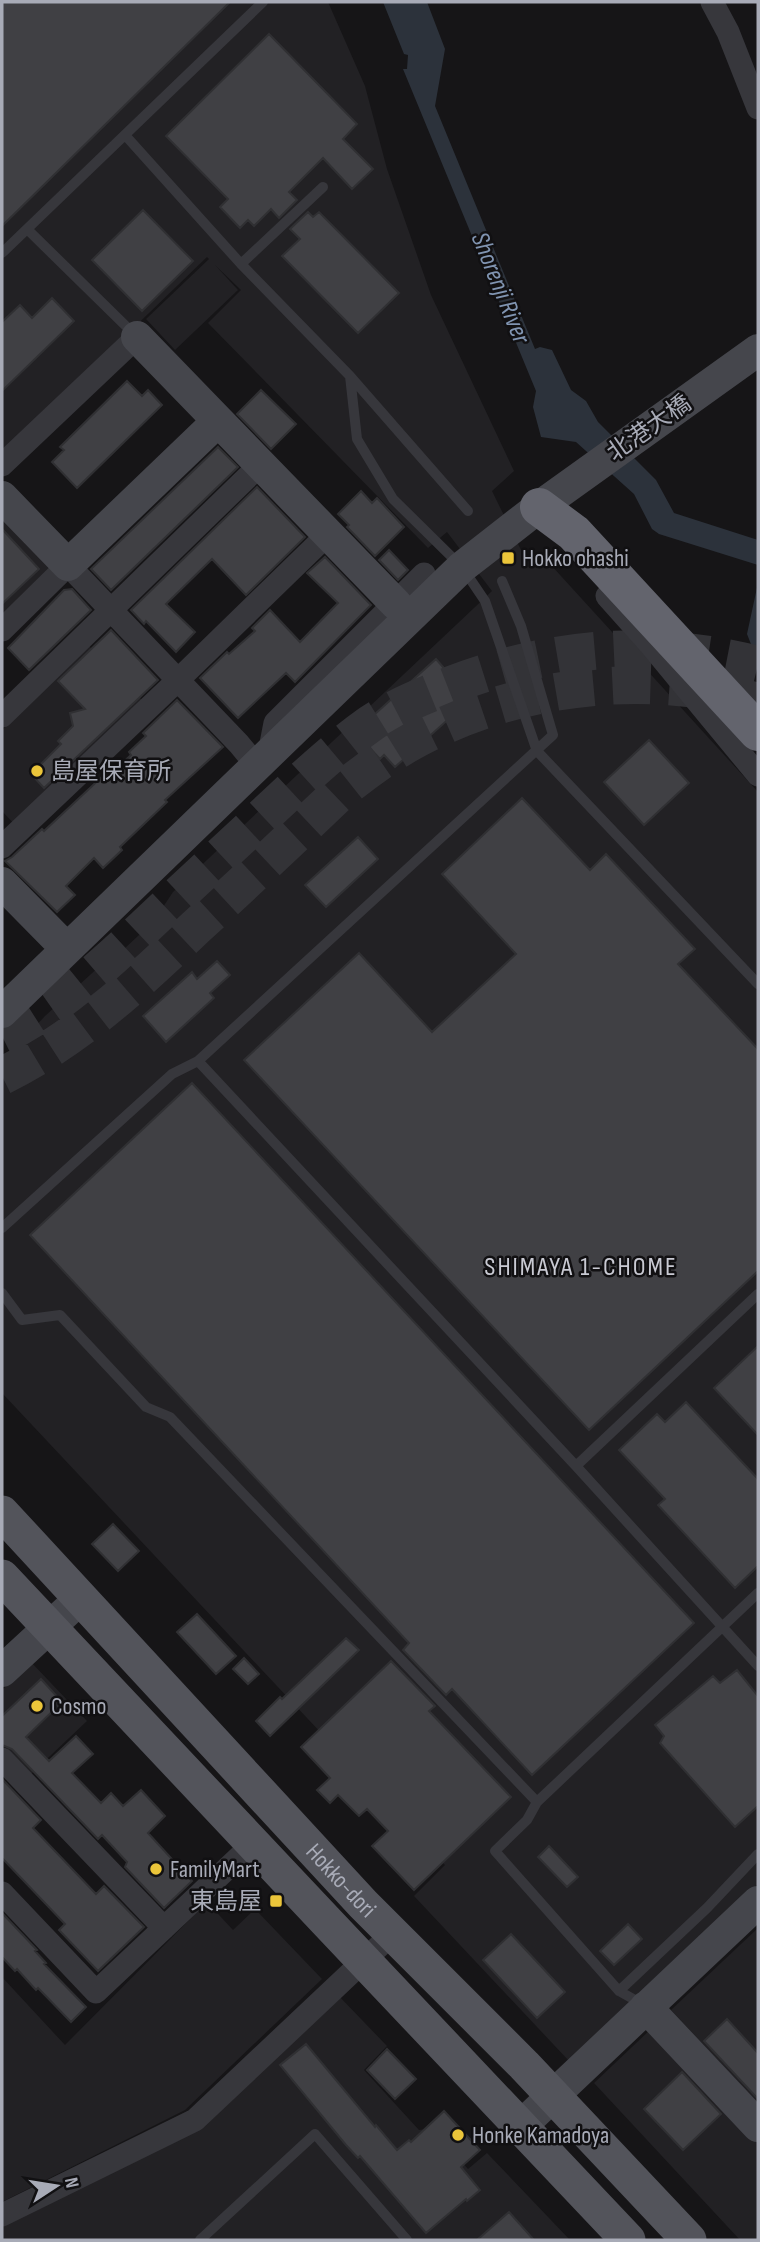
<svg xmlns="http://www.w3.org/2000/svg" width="760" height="2242" font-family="'Sofia Sans Condensed','Noto Sans JP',sans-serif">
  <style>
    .built { fill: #222124 }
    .water { fill: #2c323b }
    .building { fill: #404044; stroke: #303033; stroke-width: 2 }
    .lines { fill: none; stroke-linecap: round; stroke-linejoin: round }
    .highway-tunnel { stroke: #333337; stroke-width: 38; stroke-dasharray: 38 19; stroke-linecap: butt }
    .lane { stroke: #37373c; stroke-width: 10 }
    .street { stroke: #37373c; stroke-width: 23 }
    .secondary { stroke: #45464c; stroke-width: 32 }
    .primary { stroke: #53545b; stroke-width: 35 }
    .highway { stroke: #63646d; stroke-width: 38 }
    .poi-dot { fill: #ebc53a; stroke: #111012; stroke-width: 2.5 }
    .labels { text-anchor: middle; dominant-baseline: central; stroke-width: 5; stroke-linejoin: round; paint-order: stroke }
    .street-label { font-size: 24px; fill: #a8abb7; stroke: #111012 }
    .poi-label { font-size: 24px; fill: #a8abb7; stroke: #111012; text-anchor: start }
    .water-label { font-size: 26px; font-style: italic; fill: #8094b1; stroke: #111012 }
    .neighbourhood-label { font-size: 26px; letter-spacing: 2px; fill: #c9cad3; stroke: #111012 }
  </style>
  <rect width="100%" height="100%" fill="#161517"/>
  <!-- built -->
  <path class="built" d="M2,2H328L365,86L387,169L431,295L514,471L492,491L524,556L540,553L758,792V1884L569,2061L414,1896L445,1865L2,1393V1062L45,1016L102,964L110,962L153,922L173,892L492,591L447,532L428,548L208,323L241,290L215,265L238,290L175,350L146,319L209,259L207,257L2,455Z
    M2,515L53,568L2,618Z
    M89,646L143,701L15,825L2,811V730Z
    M31,1662L87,1721L31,1774L2,1743V1690Z
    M207,1902L233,1930L255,1909L322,1979L185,2110L2,2202V1977L65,2045Z
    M758,1928V2104L671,2010Z
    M337,1994L387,2046L364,2070L419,2130L432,2128L468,2169L487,2153L570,2240H2V2226L198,2126Z
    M652,2028L758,2142V2240H740L594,2083Z"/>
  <!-- water -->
  <path class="water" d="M383,2H427L445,49L435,106L535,349L540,347L552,350L571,390L586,401L598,422L656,480L674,513L758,540V565L659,534L652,529L634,494L576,442L541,437L533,407L536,391L403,69H407L408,55L404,54Z
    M758,583V662L747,634Z"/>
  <!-- building -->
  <path class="building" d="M2,2H230L2,226Z
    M269,34L357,124L343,139L373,169L352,189L323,158L289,192L297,200L279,218L271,209L254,226L248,220L240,228L220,207L228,199L166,136Z
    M143,210L193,261L142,311L92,260Z
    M308,212L313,217L319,212L399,293L358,333L282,256L300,239L290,229Z
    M52,298L74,321L2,391V322L20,305L32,318Z
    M127,381L142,396L148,390L162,405L77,488L52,462L64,450L60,447Z
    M261,390L296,424L271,449L237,414Z
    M218,447L238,467L111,590L91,569Z
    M257,487L305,537L246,595L212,559L166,604L195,632L176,652L146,621L144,624L131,610Z
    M361,491L372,503L377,498L404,527L375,556L347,527L349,525L338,514Z
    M2,529L39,569L2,604Z
    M389,550L408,570L398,580L379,560Z
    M325,557L371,605L295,682L286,673L238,718L200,678L227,652L229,654L255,631L252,628L270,610L300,642L338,603L307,573Z
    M72,589L91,610L29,670L8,648L64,590Z
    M111,630L158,680L44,788L31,774L61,744L58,741L73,726L70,713L85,709L58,681Z
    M436,659L471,699L395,767L384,755L380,759L355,732Z
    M177,700L223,747L165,800L167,802L120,847L122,850L103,868L94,858L66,886L75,895L57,912L5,861L12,857L42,829L44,831L106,773L108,776L131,755L129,752L146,736L143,733Z
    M649,740L689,783L644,825L604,782Z
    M522,798L590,870L606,854L695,949L678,964L758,1049V1271L589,1430L244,1060L359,953L432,1032L516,954L442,874Z
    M358,837L378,859L326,907L305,885Z
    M217,961L230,975L210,993L214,998L166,1042L143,1016L192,972L197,979Z
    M192,1083L694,1623L532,1775L452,1689L446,1695L403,1650L409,1643L30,1235Z
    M758,1346V1435L714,1388Z
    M686,1402L758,1479V1566L735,1588L658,1505L665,1499L619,1450L657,1414L665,1422Z
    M113,1524L139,1551L118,1571L92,1544Z
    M197,1614L236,1656L216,1674L177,1632Z
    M346,1638L359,1650L270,1736L256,1721L280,1697L282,1699Z
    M244,1658L259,1674L248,1684L233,1669Z
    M391,1661L435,1706L429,1711L511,1797L414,1890L372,1846L388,1831L367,1809L359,1816L338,1795L330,1803L317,1790L330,1778L301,1747Z
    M737,1670L758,1696V1806L735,1827L660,1743L664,1736L655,1725L713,1676L720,1683Z
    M41,1679L62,1702L26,1737L49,1761L76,1736L93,1754L72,1773L101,1803L111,1793L123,1806L141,1790L165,1816L148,1833L192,1881L164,1908L125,1867L127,1862L102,1835L98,1839L12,1749L2,1745V1716Z
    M2,1779L41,1820L33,1828L96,1894L104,1886L144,1927L98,1971L59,1930L65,1924L2,1858Z
    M549,1846L578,1877L567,1887L538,1857Z
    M2,1913L37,1950L35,1951L46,1963L44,1964L86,2007L71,2022L38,1988L36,1990L17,1969L15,1971L2,1957Z
    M628,1924L642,1939L614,1965L600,1951Z
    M511,1934L565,1992L537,2018L483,1960Z
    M727,2019L758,2053V2099L704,2041Z
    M306,2044L375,2127L376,2125L397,2150L409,2140L411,2142L444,2111L480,2150L461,2167L480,2190L467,2201L466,2199L426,2233L360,2156L358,2158L346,2145L280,2065Z
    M387,2049L416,2079L395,2099L367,2070Z
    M682,2072L721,2114L683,2150L644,2109Z
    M509,2212L534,2240H477Z"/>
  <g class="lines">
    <!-- highway-tunnel -->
    <path class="highway-tunnel" d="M2,1036C65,1005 117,953 168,905C203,872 238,840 273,807C304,778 335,749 370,724C395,707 423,696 451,685C554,646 651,638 758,665
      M2,1076C77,1039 136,984 196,927C245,882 293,837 341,791C363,773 386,756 411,742C514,685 646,669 758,702"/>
    <!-- lane -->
    <path class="lane" d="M125,135L241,264L350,376L468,511
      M27,229L135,335
      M2,253L263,2
      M241,264L323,187
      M350,376L357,439L393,499L462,567L485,601L537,751L758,984
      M198,1061L576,1466L758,1666
      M2,1228L172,1074L198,1061L553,735L521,626L502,581
      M2,1293L22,1320L60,1315L146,1407L170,1417L537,1802
      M576,1466L758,1294
      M619,1991L707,1908L758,1854
      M644,2005L619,1991L495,1851L527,1820L537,1802L758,1593
      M200,2240L315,2134L407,2240"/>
    <!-- street -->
    <path class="street" d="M712,2L728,32L758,108
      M2,465L137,337
      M607,596L649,643L758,775
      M2,630L68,565L239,744L257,766
      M2,716L261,464
      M269,754L275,723L424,574
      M2,847L178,680L328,534
      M2,1759L164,1928
      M2,1893L96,1992L253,1844
      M2,2215L195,2120L392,1934"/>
    <!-- secondary -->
    <path class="secondary" d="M137,337L396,604
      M2,497L68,565L218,421
      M2,883L67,949
      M2,1012L462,567L539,507L758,350
      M2,1671L80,1599
      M646,2007L758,2126
      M520,2127L758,1902"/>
    <!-- primary -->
    <g class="primary">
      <path id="s1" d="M2,1513L363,1904L524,2065L689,2240"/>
      <path d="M2,1577C211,1798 418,2020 628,2240"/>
    </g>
    <!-- highway -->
    <path class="highway" d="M539,507L574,533L758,732"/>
  </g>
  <!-- markers -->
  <g class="poi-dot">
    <rect x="501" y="551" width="14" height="14" rx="3.5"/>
    <circle cx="37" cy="771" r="7"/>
    <circle cx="37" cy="1706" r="7"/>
    <circle cx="156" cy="1869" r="7"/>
    <rect x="269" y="1894" width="14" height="14" rx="3.5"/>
    <circle cx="458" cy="2135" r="7"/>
  </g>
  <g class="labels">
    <!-- street labels -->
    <g class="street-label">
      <text transform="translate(649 428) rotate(-35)">北港大橋</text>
      <text stroke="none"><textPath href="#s1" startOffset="500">Hokko-dori</textPath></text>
    </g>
    <!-- poi labels -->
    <g class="poi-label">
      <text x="522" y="558">Hokko ohashi</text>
      <text x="51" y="771">島屋保育所</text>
      <text x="51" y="1706">Cosmo</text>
      <text x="170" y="1869">FamilyMart</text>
      <text x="262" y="1901" text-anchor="end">東島屋</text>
      <text x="472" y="2135">Honke Kamadoya</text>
    </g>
    <!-- water labels -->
    <g class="water-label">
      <text transform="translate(500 288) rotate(68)">Shorenji River</text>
    </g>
    <!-- neighbourhood labels -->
    <g class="neighbourhood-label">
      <text x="581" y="1267">SHIMAYA 1-CHOME</text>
    </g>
  </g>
  <!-- border -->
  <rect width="760" height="2242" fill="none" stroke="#a8abb7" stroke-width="7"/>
  <!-- north arrow -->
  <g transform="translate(56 2186) rotate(78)" stroke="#111012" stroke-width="5" paint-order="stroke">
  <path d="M0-5L12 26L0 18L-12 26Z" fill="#a8abb7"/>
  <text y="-10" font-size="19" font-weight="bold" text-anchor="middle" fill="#a8abb7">N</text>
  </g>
</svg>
